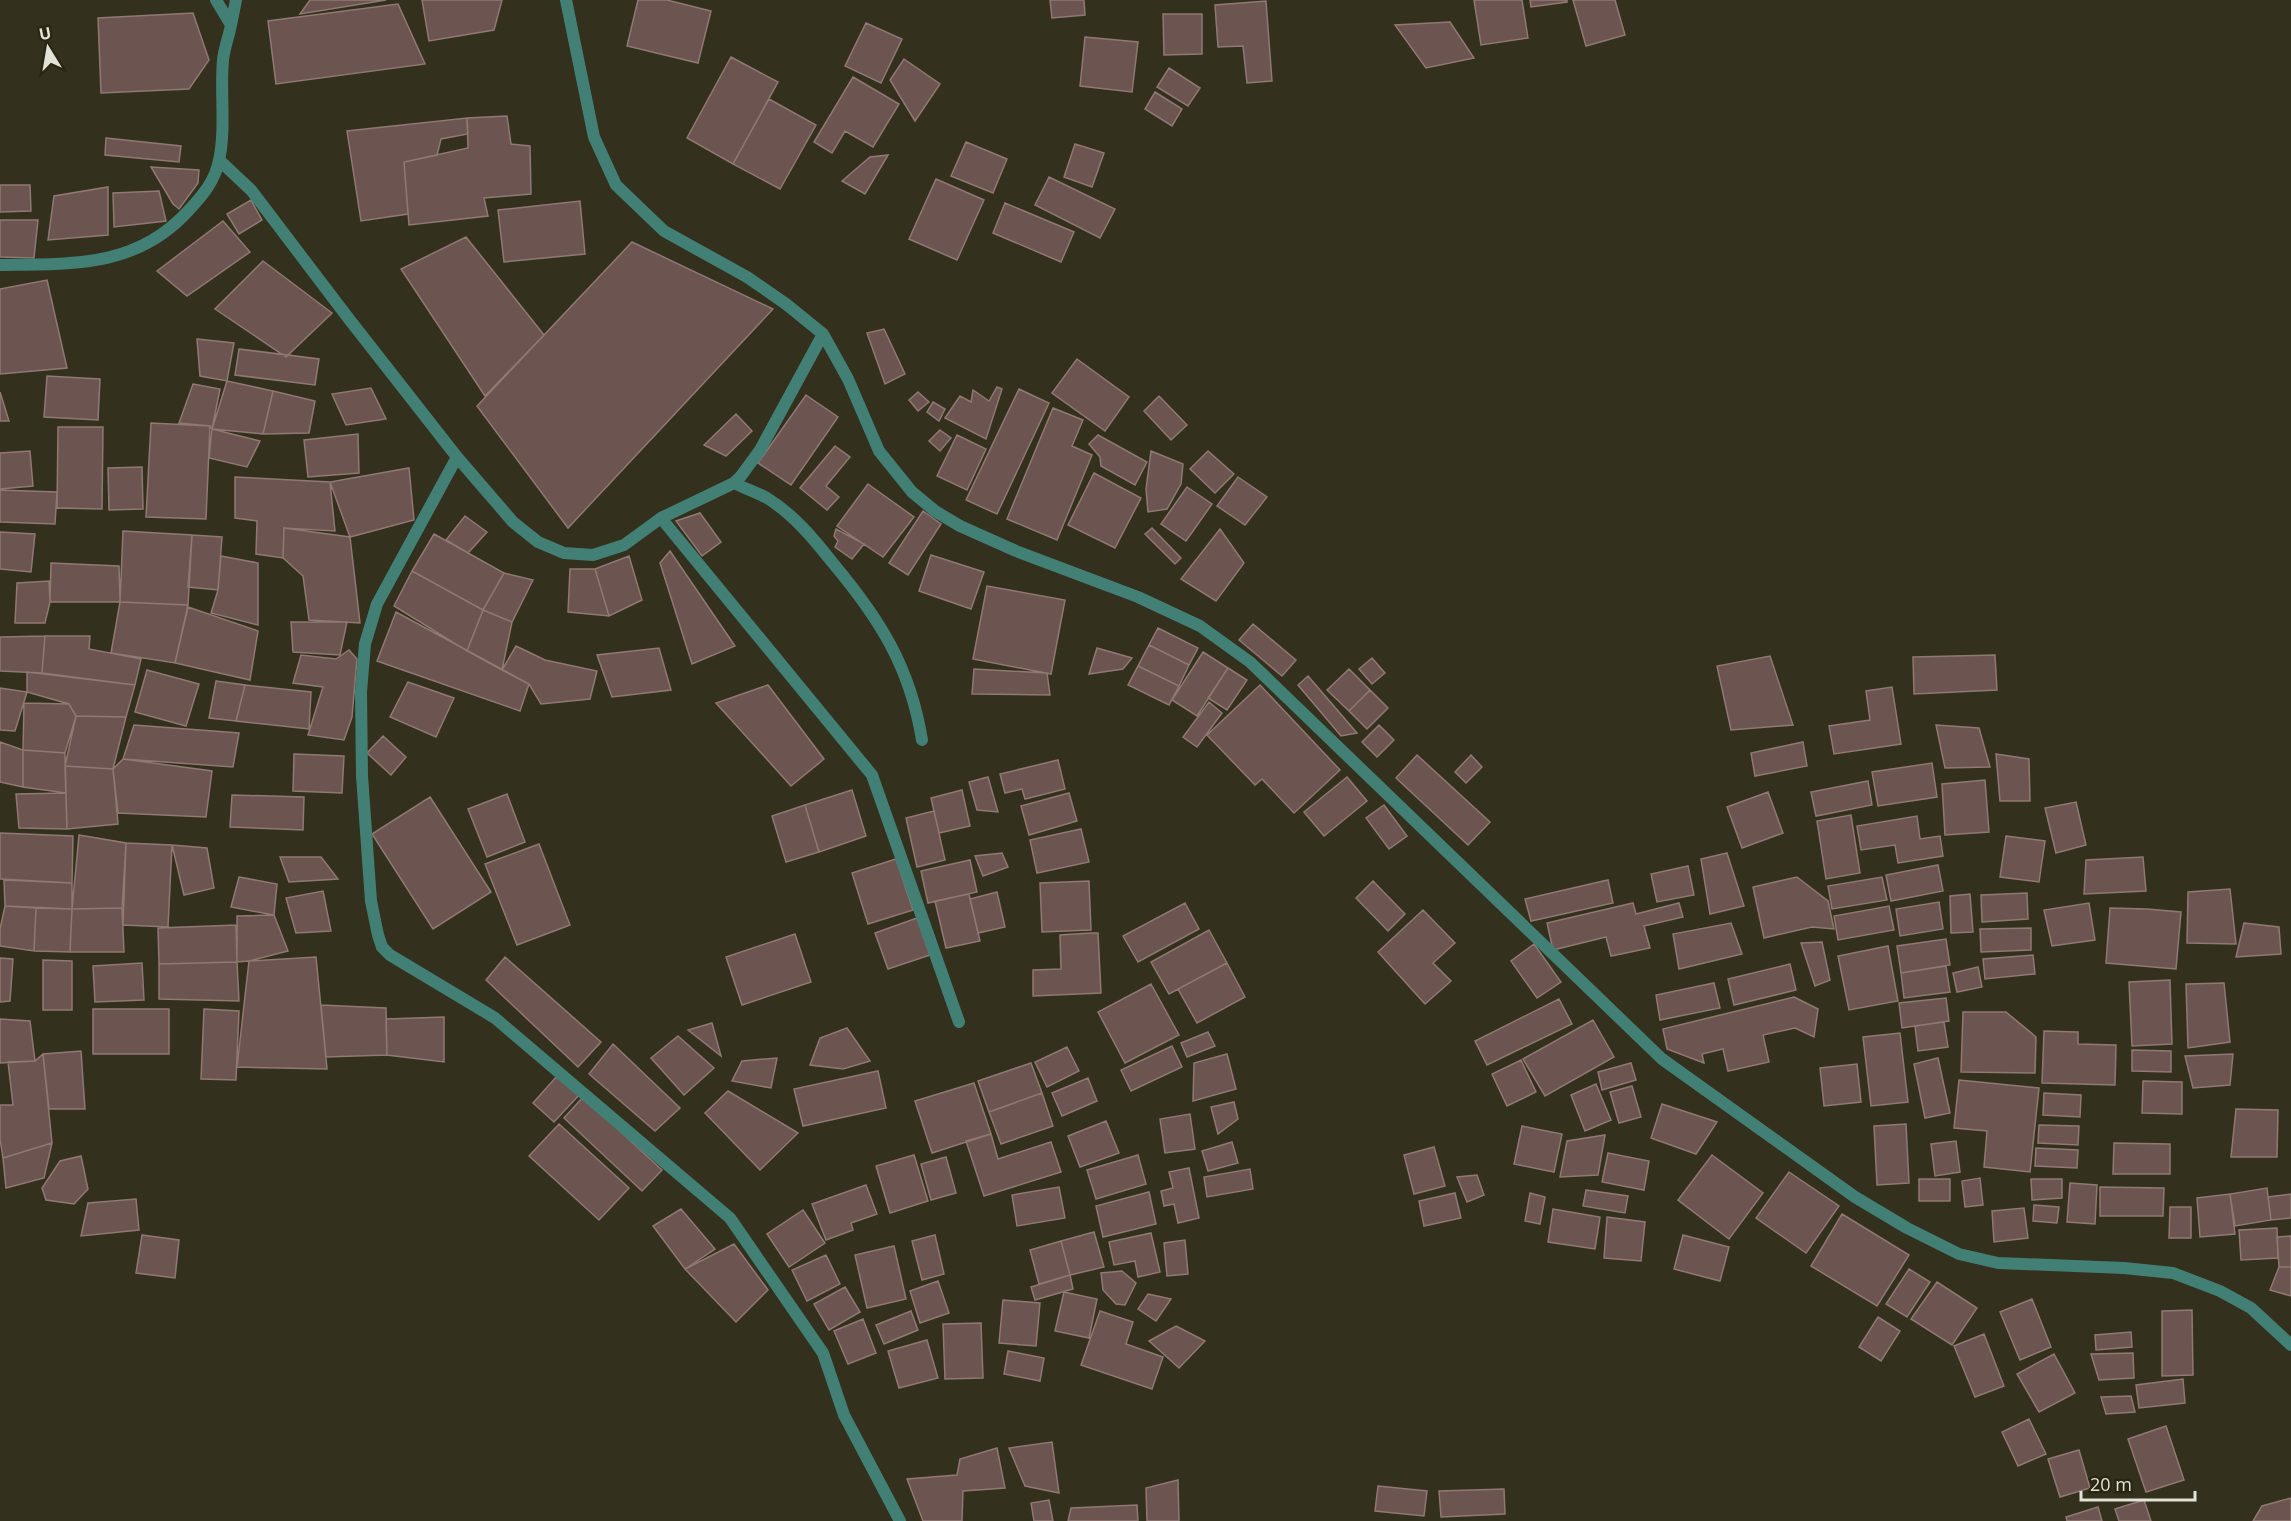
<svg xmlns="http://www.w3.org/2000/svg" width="2291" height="1521" font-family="'Open Sans',sans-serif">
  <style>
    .building { fill: #6c5550; stroke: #907873; stroke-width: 1.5 }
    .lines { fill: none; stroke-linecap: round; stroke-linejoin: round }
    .street { stroke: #428076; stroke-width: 12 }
  </style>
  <rect width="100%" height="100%" fill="#33301d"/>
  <!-- building -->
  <path class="building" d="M310,0H386L300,14Z
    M422,0H502L494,30L429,41Z
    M638,0H667L711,11L698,63L627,46Z
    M1050,0H1084L1085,15L1052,18Z
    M1474,0H1522L1528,38L1481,45Z
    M1530,0H1567V2L1531,7Z
    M1573,0H1615L1625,35L1586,46Z
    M1266,1L1272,81L1247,83L1243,46L1218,47L1215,5Z
    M398,4L425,64L276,84L268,21Z
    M193,13L209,60L189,89L101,93L98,18Z
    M1163,14H1202V54L1164,55Z
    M1450,22L1474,58L1426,68L1395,25Z
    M866,23L902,39L881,83L845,66Z
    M1085,37L1138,42L1132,92L1080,86Z
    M731,57L778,82L733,164L687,138Z
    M904,59L940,84L915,121L890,80Z
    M1169,68L1200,88L1188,106L1157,87Z
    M853,77L899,104L873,147L845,131L832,153L814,142Z
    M1155,92L1182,109L1172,126L1145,109Z
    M769,99L816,125L780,189L733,164Z
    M507,116L511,144L530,146L531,194L484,198L488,216L409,225L404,162L468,148L467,118Z
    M467,118L468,134L441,139L437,155L404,162L408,214L361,221L347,131Z
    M106,138L181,146L179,162L105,155Z
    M966,142L1007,159L993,193L951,176Z
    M1075,144L1104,153L1092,187L1064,177Z
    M888,155L865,194L842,181L870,157Z
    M151,167L199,170L198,183L179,209L173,204Z
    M1049,177L1115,209L1100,238L1035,205Z
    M936,179L984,200L957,260L909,239Z
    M0,185H30L31,211L0,212Z
    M108,187V235L48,240L54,196Z
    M159,191L166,221L114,227L113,193Z
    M251,200L262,220L239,234L227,214Z
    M580,201L585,254L504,262L498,210Z
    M1005,203L1074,232L1061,262L993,233Z
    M0,220H38L34,258L0,257Z
    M223,221L250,252L187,296L157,271Z
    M466,237L544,335L485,396L401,269Z
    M632,242L773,309L568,528L477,406Z
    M263,261L332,313L286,357L215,309Z
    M47,280L67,368L0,374V289Z
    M884,329L905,374L885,384L867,333Z
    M197,339L234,343L227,381L200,376Z
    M239,349L319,359L315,385L235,375Z
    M1077,359L1129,397L1105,431L1052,393Z
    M47,376L100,379L98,420L44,417Z
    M227,381L273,391L263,434L212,429Z
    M193,384L220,389L212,429L210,426L179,423Z
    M997,387L1002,389L986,439L945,418L960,396L971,402L973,390L989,401Z
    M371,388L386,419L346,425L332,394Z
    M1019,389L1049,403L997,514L966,500Z
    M273,391L315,401L309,433L263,434Z
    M0,392L9,421H0Z
    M918,392L929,402L918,411L909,400Z
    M806,395L838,417L791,485L758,463Z
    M1159,396L1187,425L1171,440L1144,411Z
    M933,402L945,409L939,421L927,412Z
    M1053,408L1083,420L1072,446L1092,455L1057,540L1007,519Z
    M736,414L752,431L726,456L704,445Z
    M151,423L210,426L206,519L146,517Z
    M58,427H103L102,509L57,508Z
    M212,429L260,441L247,467L209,458Z
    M940,430L951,438L940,451L929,441Z
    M358,434L359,473L308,477L304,440Z
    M957,435L986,449L967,490L937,476Z
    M1098,435L1147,462L1135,485L1101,466L1100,457L1089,444Z
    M835,446L850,457L826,486L839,497L827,510L800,488Z
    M30,451L33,486L0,489V453Z
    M1151,451L1183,464L1181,484L1167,509L1148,512L1146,489Z
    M1208,451L1234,474L1215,493L1190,469Z
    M142,467L143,509L109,510L108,468Z
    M409,468L414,520L350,537L330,482Z
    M1094,473L1141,498L1115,548L1068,525Z
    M235,477L330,482L335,531L284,528L283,558L256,554L257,521L235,518Z
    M1238,477L1267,497L1245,525L1217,506Z
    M868,484L914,517L883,557L837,526Z
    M1187,487L1212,504L1186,541L1161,524Z
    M0,490L57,492L55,524L0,522Z
    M923,511L941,524L908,575L889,563Z
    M700,513L721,542L702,556L676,521Z
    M465,516L487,532L468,553L446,540Z
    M284,528L350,537L360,623L309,620L303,576L283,558Z
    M1152,528L1181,558L1175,564L1145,534Z
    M836,529L864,544L852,559L835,547L838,541L834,536Z
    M1220,529L1244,563L1216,601L1181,579Z
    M123,531L192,535L188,605L120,602Z
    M0,532L35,534L31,572L0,569Z
    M434,534L504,573L483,610L412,571Z
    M192,535L222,537L218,590L188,587Z
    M670,551L735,646L692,664L660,563Z
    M931,555L984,572L971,609L919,591Z
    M221,556L258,563V625L211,613L218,590Z
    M629,556L642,600L609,616L595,569Z
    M51,563L119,566L120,602H50Z
    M570,569H595L609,616L568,612Z
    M412,571L483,610L467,651L394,606Z
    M504,573L533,580L512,622L483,610Z
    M49,581L50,602L45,623H15L17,583Z
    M987,586L1065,600L1051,674L973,659Z
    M120,602L188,605L175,663L111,653Z
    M188,607L258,631L250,680L175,663Z
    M483,610L512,622L502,670L467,651Z
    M396,612L529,684L520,711L377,661Z
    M291,622H347L340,655L293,652Z
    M1253,624L1296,660L1282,676L1239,640Z
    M1158,628L1198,648L1189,665L1149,645Z
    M45,636L42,673L0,671V637Z
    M45,636H90L89,649L141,659L135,685L42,673Z
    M1149,645L1189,665L1179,686L1138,666Z
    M516,646L545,660L597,671L590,699L541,704L529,684L502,670Z
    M659,648L671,690L612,697L597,655Z
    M1097,648L1132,658L1123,669L1089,674Z
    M349,650L357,659L352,717L344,740L308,735L323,687L293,683L301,655L336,659Z
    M1203,652L1228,668L1197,716L1172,700Z
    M1995,655L1997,690L1914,694L1913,657Z
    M1770,656L1793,725L1731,730L1717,666Z
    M1372,658L1385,673L1372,684L1359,669Z
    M1138,666L1179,686L1169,705L1128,685Z
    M1228,668L1247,680L1227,710L1208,698Z
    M974,669L1047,673L1050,695L972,694Z
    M1349,669L1370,690L1349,711L1327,690Z
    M147,670L199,684L186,726L135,712Z
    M27,672L135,685L126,717L76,716L69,704L27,692Z
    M1308,676L1357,733L1341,736L1298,685Z
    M216,681L245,685L236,721L209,718Z
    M408,682L454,698L436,737L390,717Z
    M245,685L311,692L309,729L236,721Z
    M768,685L824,759L791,786L716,703Z
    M1260,685L1340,770L1294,813L1262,779L1255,785L1207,735Z
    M1892,687L1901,744L1834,754L1829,726L1870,720L1866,691Z
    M0,688L27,692L15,731L0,730Z
    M1370,690L1388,708L1367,729L1349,711Z
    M1209,702L1222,713L1197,747L1183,737Z
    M24,703L69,704L76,716L65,753L23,750Z
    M76,716L126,717L113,769L65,766Z
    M134,725L239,733L233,767L123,759Z
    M1379,725L1394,740L1377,757L1362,742Z
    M1936,725L1979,728L1990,767L1945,768Z
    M383,736L406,757L391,775L367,753Z
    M0,742L23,750V787L0,782Z
    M1803,742L1807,766L1755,776L1751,753Z
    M23,750L65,753L66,793L23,787Z
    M294,754L344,756L342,793L293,791Z
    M1996,754L2029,759L2030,801H2000Z
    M1417,755L1490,822L1468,845L1396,778Z
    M1471,755L1482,767L1466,783L1455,772Z
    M123,759L212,771L206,817L118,813L113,769Z
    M1058,760L1065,789L1025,799L1022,789L1005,793L1000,774Z
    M1932,763L1937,797L1878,806L1872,772Z
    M65,766L113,769L118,824L67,829Z
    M988,777L998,812L977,810L969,782Z
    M1347,777L1367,801L1324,836L1304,812Z
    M1985,780L1989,832L1945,835L1942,784Z
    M1868,781L1872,805L1816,816L1811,792Z
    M852,790L866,836L819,852L805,805Z
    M962,790L970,826L939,833L931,798Z
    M1768,792L1783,833L1742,848L1727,807Z
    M66,793L67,829L19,828L16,794Z
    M1069,793L1077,821L1029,835L1021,806Z
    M507,794L525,842L487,857L468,809Z
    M232,795L304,797L303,830L230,827Z
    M430,797L491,892L433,929L372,834Z
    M2076,802L2086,845L2056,853L2045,808Z
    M805,805L819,852L786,862L772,816Z
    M1384,805L1407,836L1389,849L1366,818Z
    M934,811L945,860L917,867L906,818Z
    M1851,815L1860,873L1826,879L1817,821Z
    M1917,816L1920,839L1940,836L1943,856L1898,863L1895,845L1861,850L1857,826Z
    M1081,829L1089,862L1037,873L1030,840Z
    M0,833L73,836L72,883L0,879Z
    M79,835L126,843L122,908L72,909Z
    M2006,836L2045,841L2039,882L2000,877Z
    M126,843L172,845L168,927L123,925Z
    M539,844L570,925L517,945L485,864Z
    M172,845L207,848L214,888L184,895Z
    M1002,853L1008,867L983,876L975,856Z
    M1727,853L1744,906L1710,914L1701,859Z
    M280,857H321L338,879L289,882Z
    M2143,857L2146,891L2084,894L2086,860Z
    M896,859L913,910L868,924L852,873Z
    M970,860L977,892L928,903L921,871Z
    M1938,865L1943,891L1891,901L1886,875Z
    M1688,866L1694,895L1657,902L1651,874Z
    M239,877L277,884L274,915L231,907Z
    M1797,877L1828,901L1834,929L1812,927L1764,938L1753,887Z
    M1882,877L1887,900L1832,909L1828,886Z
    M4,880L72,883V909L5,906Z
    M1608,880L1613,903L1531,921L1525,899Z
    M1089,881L1091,930L1042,932L1040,883Z
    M1373,881L1405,914L1388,931L1356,898Z
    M2230,889L2236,944L2187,943L2188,892Z
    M323,891L331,931L296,933L286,898Z
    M997,892L1005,927L978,933L970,899Z
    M2027,893L2028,919L1982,922L1981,895Z
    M969,894L980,941L946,948L935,901Z
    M1970,894L1973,932L1951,933L1950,896Z
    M1939,902L1943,929L1900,936L1896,909Z
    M1185,903L1199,929L1138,962L1123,936Z
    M1633,903L1636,914L1679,903L1683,917L1644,926L1650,948L1611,956L1606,937L1553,950L1547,923Z
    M2089,903L2095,940L2052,946L2044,910Z
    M5,906L36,908L34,951L0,946V929Z
    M1889,906L1894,930L1838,940L1834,916Z
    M36,908L72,909L70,952L34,951Z
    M122,908L124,952H70L72,909Z
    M2110,908L2147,909L2181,912L2176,969L2106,963Z
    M1423,910L1455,943L1433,963L1451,981L1425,1004L1378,952Z
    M274,915L288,951L249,961L237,962V916Z
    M917,918L930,955L888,969L875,933Z
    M1731,923L1742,954L1679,969L1673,934Z
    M2244,923L2279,927L2281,954L2236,957Z
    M236,925L237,962L159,964L158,928Z
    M2031,928V950L1981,952L1980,929Z
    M1209,930L1227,963L1169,994L1151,962Z
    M1091,933H1098L1101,993L1033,996V970L1061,969L1060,935Z
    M795,934L811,982L742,1005L726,957Z
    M1946,939L1950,965L1901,973L1897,946Z
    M1822,942L1830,980L1815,986L1801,943Z
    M1534,944L1561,982L1537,998L1511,961Z
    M1888,946L1898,1001L1849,1010L1838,956Z
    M2033,955L2035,974L1985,979L1983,959Z
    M316,957L327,1069L237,1067L249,961Z
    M505,957L601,1042L578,1067L486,980Z
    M0,958L13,959L10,1001L0,1002Z
    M43,960L72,961V1010H43Z
    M237,962L239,1001L159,999V964Z
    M142,963L144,1000L95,1002L93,966Z
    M1227,963L1245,997L1197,1023L1178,989Z
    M1790,964L1796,990L1734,1005L1728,979Z
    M1946,966L1950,992L1904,998L1901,973Z
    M1978,967L1982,987L1957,992L1953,973Z
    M2170,980L2172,1044L2132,1046L2129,982Z
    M1714,983L1720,1008L1660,1020L1656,995Z
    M2224,983L2230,1042L2188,1048L2186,984Z
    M1151,984L1179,1035L1125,1063L1098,1012Z
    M1794,997L1818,1009L1814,1037L1795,1028L1763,1035L1769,1062L1728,1071L1723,1049L1702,1054L1704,1063L1667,1049L1663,1029Z
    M1946,998L1949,1021L1902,1028L1899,1003Z
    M1559,999L1572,1024L1487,1065L1475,1041Z
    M321,1005L386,1008L387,1055L326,1057Z
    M93,1009H169V1054H93Z
    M204,1009L239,1011L236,1080L201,1079Z
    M1963,1012H2006L2036,1037L2035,1073L1961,1072Z
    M444,1017V1062L387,1055L386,1019Z
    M0,1019L30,1021L35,1061L0,1063Z
    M1593,1020L1614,1057L1545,1096L1523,1059Z
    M1944,1022L1948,1047L1918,1051L1915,1026Z
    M712,1023L721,1056L688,1030Z
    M847,1028L870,1061L843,1069L810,1065L820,1038Z
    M2044,1031L2078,1032V1044L2116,1045L2115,1085L2042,1083Z
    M1208,1032L1215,1046L1187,1057L1181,1043Z
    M1900,1033L1908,1102L1871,1106L1863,1037Z
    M678,1036L714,1068L684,1095L651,1058Z
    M613,1044L680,1108L655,1131L589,1074Z
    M1172,1046L1182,1067L1131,1091L1121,1070Z
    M1067,1047L1079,1071L1047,1087L1035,1062Z
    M2132,1050L2171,1051V1072L2132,1071Z
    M81,1051L85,1109H49L43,1054Z
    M43,1054L52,1143L3,1158L0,1139V1105H13L8,1062L35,1061Z
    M1227,1054L1236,1089L1193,1101L1194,1063Z
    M2233,1054L2230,1085L2193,1088L2185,1056Z
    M777,1058L771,1088L732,1081L742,1061Z
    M1938,1058L1950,1113L1925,1118L1914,1064Z
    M1521,1060L1536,1092L1507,1106L1492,1074Z
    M1031,1063L1042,1093L989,1112L978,1081Z
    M1631,1063L1636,1080L1602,1090L1598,1072Z
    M1857,1064L1861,1102L1824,1106L1820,1068Z
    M878,1071L886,1108L803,1126L794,1089Z
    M558,1075L580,1094L554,1122L533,1103Z
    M1088,1078L1097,1101L1062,1116L1052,1093Z
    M1959,1080L2039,1088L2030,1172L1984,1167L1987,1131L1954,1128Z
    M2143,1081L2182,1082V1114L2142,1113Z
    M974,1083L991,1134L932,1153L915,1101Z
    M1596,1084L1611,1120L1585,1131L1571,1095Z
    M1632,1086L1641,1117L1619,1123L1610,1092Z
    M728,1091L798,1133L760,1170L705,1113Z
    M1042,1093L1053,1126L1001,1144L989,1112Z
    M2044,1093L2081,1095L2080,1117L2043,1115Z
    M583,1097L662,1170L642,1191L564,1118Z
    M1234,1102L1238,1119L1218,1134L1211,1107Z
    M1662,1104L1717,1122L1696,1154L1651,1138Z
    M2236,1109L2278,1110L2277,1157H2231Z
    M1190,1114L1195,1149L1165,1153L1160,1119Z
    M1106,1121L1119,1153L1080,1167L1068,1136Z
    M559,1124L629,1188L599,1220L529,1156Z
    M1906,1124L1909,1183L1877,1185L1874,1126Z
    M2039,1125L2079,1126L2078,1145L2038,1143Z
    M1522,1126L1562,1134L1554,1172L1514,1164Z
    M991,1134L998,1159L1051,1142L1061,1172L984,1196L966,1141Z
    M1605,1135L1598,1175L1560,1177L1567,1141Z
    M1956,1141L1960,1172L1935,1176L1931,1144Z
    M1232,1142L1238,1163L1208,1171L1202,1151Z
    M52,1143L44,1178L6,1188L3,1158Z
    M2114,1143L2170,1144V1174H2113Z
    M1434,1147L1445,1186L1414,1194L1404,1155Z
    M2036,1148L2078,1150L2077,1168L2035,1166Z
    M1608,1153L1649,1161L1644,1190L1602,1182Z
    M914,1155L928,1201L890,1213L876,1166Z
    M1138,1155L1146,1184L1096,1199L1087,1170Z
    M1712,1155L1763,1193L1729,1239L1678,1200Z
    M81,1156L88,1189L74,1204L46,1200L42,1188L60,1161Z
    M946,1157L956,1193L931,1200L921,1164Z
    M1189,1168L1199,1218L1178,1223L1174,1204L1164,1206L1161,1191L1173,1188L1169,1172Z
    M1250,1169L1253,1189L1207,1197L1204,1177Z
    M1789,1172L1839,1206L1806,1253L1756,1218Z
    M1477,1175L1484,1195L1467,1202L1457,1177Z
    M1980,1178L1983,1205L1965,1207L1962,1181Z
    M1919,1179H1950V1201H1919Z
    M2031,1179H2062V1198L2032,1200Z
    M2070,1183L2097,1185L2095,1224L2067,1222Z
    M866,1185L877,1214L851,1223L853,1230L826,1240L812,1204Z
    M1059,1187L1065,1218L1017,1226L1012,1195Z
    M2100,1187L2164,1188L2163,1216H2100Z
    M2267,1188L2271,1220L2235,1226L2230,1194Z
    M1586,1190L1628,1196L1625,1213L1583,1206Z
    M1149,1192L1156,1224L1103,1237L1096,1206Z
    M1455,1193L1461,1218L1424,1226L1419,1201Z
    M1530,1193L1545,1197L1540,1224L1525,1221Z
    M2230,1194L2235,1234L2200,1237L2197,1198Z
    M2291,1194V1218L2271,1220L2268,1197Z
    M136,1199L139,1230L81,1236L88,1203Z
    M2034,1205L2059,1207L2057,1223L2033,1221Z
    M2170,1207H2191V1238H2169Z
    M2024,1208L2028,1238L1994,1242L1992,1211Z
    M681,1209L715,1249L685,1269L653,1226Z
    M1553,1209L1600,1217L1595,1249L1548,1242Z
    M803,1210L825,1243L789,1267L767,1234Z
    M1842,1214L1909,1255L1877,1306L1811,1266Z
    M1607,1217L1645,1222L1641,1261L1604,1258Z
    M2277,1228L2278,1258L2241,1260L2239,1230Z
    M1094,1232L1104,1267L1070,1275L1061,1241Z
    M1151,1233L1160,1272L1138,1277L1135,1261L1114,1265L1109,1242Z
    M142,1235L179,1240L175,1278L136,1273Z
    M935,1235L944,1274L922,1280L912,1241Z
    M1683,1235L1729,1247L1720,1281L1674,1269Z
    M2291,1236V1267H2279L2277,1237Z
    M1185,1240L1188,1274L1167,1276L1164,1243Z
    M1061,1241L1070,1275L1039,1284L1030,1250Z
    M734,1244L768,1290L736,1322L685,1269Z
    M894,1246L906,1299L867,1308L855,1255Z
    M826,1255L840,1284L807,1301L792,1270Z
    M2279,1267H2291V1296L2270,1290Z
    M1909,1269L1930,1282L1907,1317L1886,1304Z
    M1122,1271L1136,1283L1125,1305L1116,1304L1103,1290L1101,1273Z
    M1070,1275L1073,1289L1035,1300L1031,1287Z
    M938,1281L949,1313L920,1323L910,1291Z
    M1937,1282L1977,1308L1952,1345L1911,1319Z
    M845,1287L860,1312L829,1330L814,1304Z
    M1064,1292L1097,1299L1089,1338L1055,1331Z
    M1148,1294L1171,1299L1156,1321L1138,1309Z
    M2032,1299L2051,1347L2020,1360L2000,1312Z
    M1003,1300L1040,1303L1036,1346L999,1343Z
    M2192,1310L2193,1375L2162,1376V1311Z
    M911,1311L918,1330L884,1344L876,1325Z
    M1100,1311L1133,1322L1126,1344L1163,1357L1152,1389L1081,1365Z
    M1878,1317L1900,1331L1881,1361L1859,1347Z
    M863,1319L876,1353L848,1364L834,1331Z
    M981,1323L983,1378L945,1379L943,1324Z
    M1176,1326L1205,1341L1179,1368L1149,1341Z
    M2131,1332L2132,1347L2096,1350L2095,1335Z
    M1984,1334L2004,1386L1975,1397L1954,1346Z
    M927,1340L938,1378L899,1388L888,1351Z
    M1008,1351L1044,1358L1040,1381L1004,1374Z
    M2133,1353L2134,1378L2099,1380L2091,1354Z
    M2054,1354L2075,1393L2039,1412L2017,1374Z
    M2183,1379L2185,1403L2139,1408L2136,1385Z
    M2131,1396L2135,1412L2106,1414L2101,1397Z
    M2029,1419L2046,1454L2018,1466L2002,1432Z
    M2166,1426L2184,1480L2146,1492L2128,1439Z
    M1052,1442L1059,1493L1025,1486L1009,1448Z
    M997,1448L1005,1488L963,1491L962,1521H923L907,1479L957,1475L960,1459Z
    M2079,1450L2090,1488L2060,1497L2048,1459Z
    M1178,1480L1179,1521H1147L1146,1488Z
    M1378,1486L1427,1491L1424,1516L1375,1511Z
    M1504,1489L1505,1514L1441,1517L1439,1491Z
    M2291,1498V1521H2253L2262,1506Z
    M1049,1500L1053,1521H1034L1031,1503Z
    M2144,1500L2151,1521H2119L2115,1509Z
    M1137,1505L1138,1521H1068L1071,1508Z
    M2098,1507L2102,1521H2067L2066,1517Z"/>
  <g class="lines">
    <!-- street -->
    <path class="street" d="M566,0L594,137L616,185L664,231L747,277L786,304L823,334L848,379L879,451L912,492L935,511L960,526L1016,551L1138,597L1200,626L1250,662L1662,1059L1855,1197L1907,1228L1959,1254L1998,1263L2124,1268L2173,1273L2220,1291L2251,1308L2291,1345
      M231,25L236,0
      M219,160L251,190L349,319L457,457L513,522L538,542L564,553L593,555L624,545L661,518L734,483L741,476L760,450L823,334
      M0,265C72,264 137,268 189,210C203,195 215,181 219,160C226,129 220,92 223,60C224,49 229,36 231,25L216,0
      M457,457L377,604L365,644L361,692L362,776L371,901L378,935L382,947L390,955L495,1018L730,1218L823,1353L844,1415L900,1521
      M734,483C744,488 756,492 767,498C793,514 813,538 832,562C879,618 910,666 922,740
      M661,518L872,775L959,1022"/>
  </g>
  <!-- north arrow -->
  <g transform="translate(48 48) rotate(349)" stroke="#292613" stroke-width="4.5" paint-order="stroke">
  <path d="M0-4.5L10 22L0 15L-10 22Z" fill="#e3e2d6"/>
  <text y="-9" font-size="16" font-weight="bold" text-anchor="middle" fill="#e3e2d6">U</text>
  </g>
  <!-- scale -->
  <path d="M2081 1491v9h114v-9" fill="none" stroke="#e3e2d6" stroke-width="3"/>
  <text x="2090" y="1491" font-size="18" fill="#e3e2d6" stroke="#292613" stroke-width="4.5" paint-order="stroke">20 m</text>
</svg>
